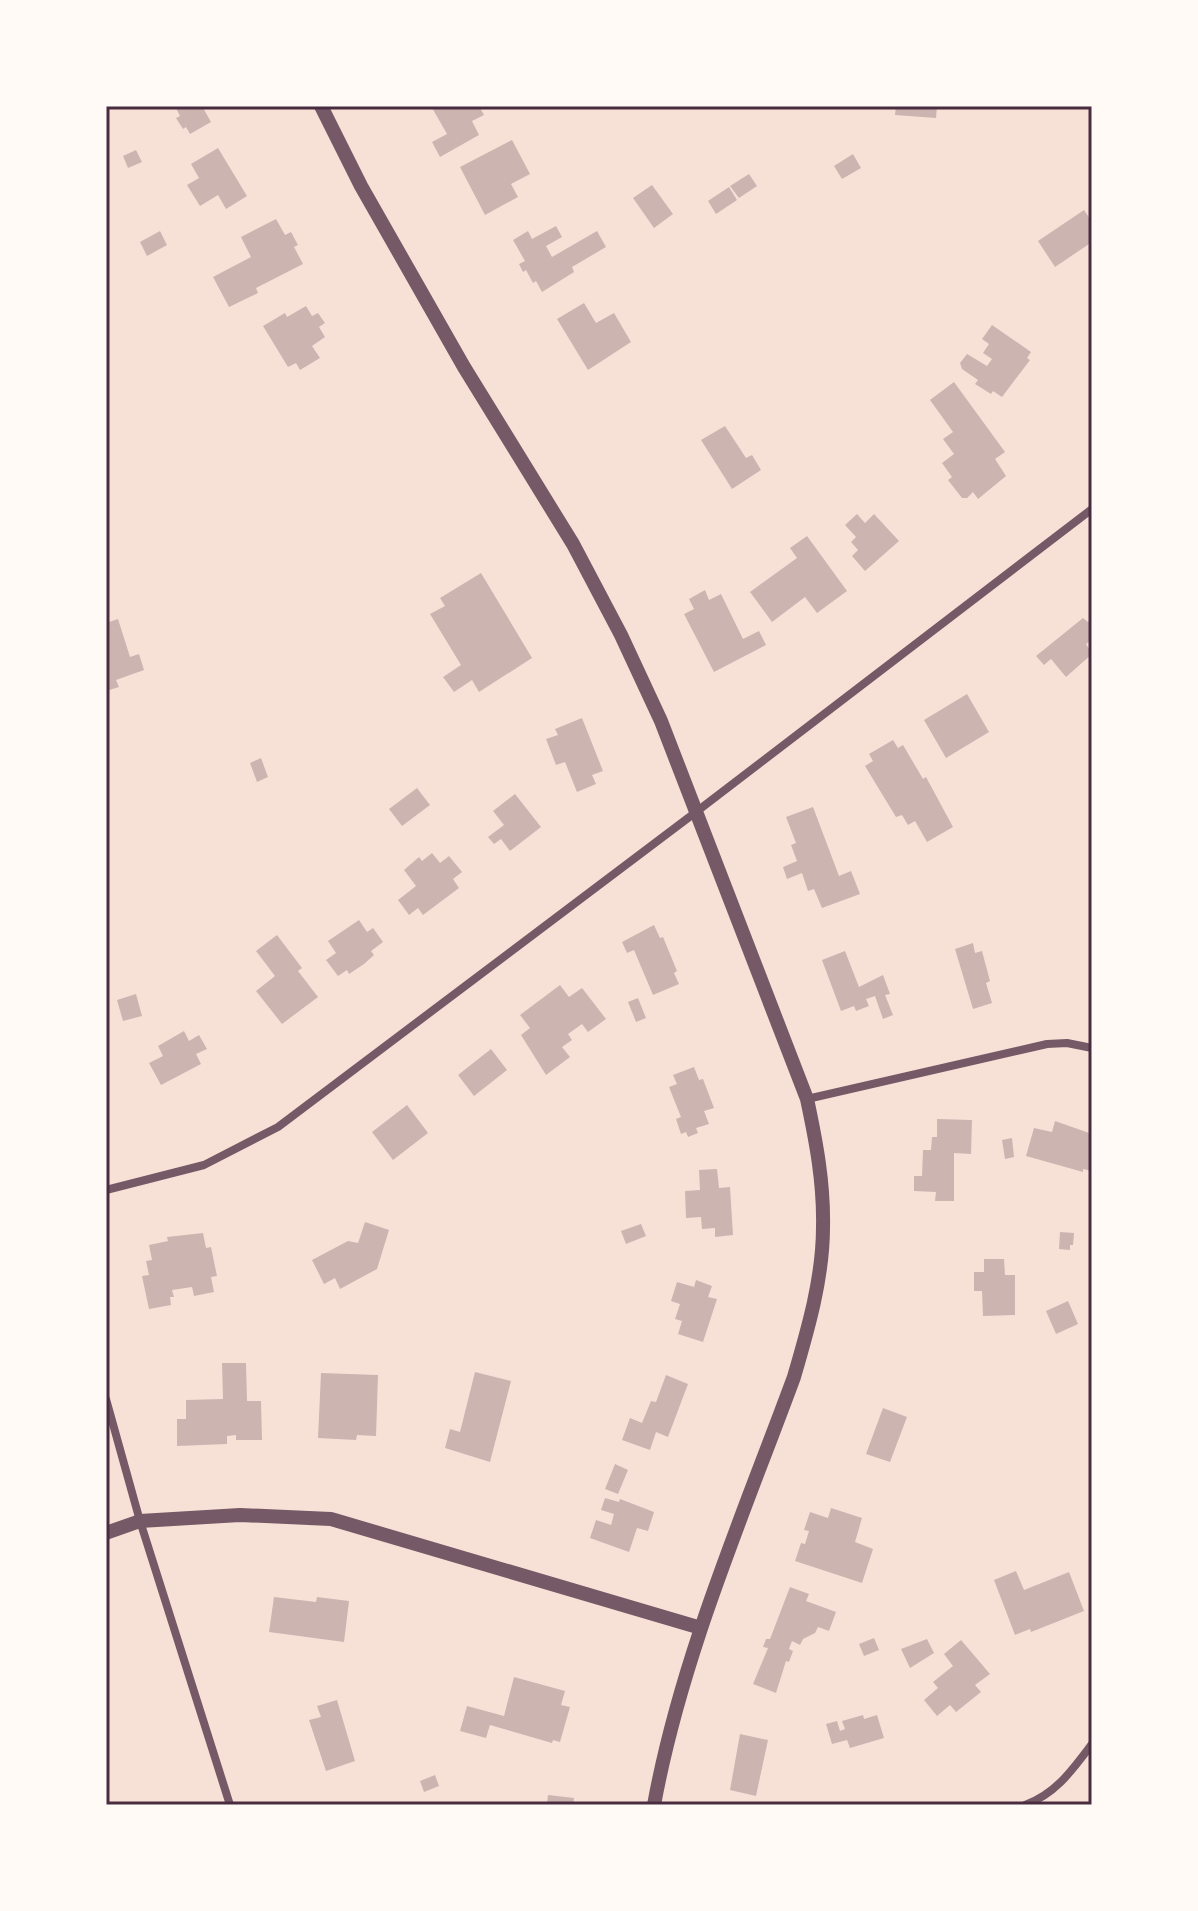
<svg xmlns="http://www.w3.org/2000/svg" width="1198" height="1911" font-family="'Titillium Web',sans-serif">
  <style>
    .building { fill: #ccb4b1 }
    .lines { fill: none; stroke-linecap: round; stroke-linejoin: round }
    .minor { stroke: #755966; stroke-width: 8 }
    .tertiary { stroke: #755966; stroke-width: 14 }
    .neatline { fill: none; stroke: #4a2c40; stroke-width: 3 }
  </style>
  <rect width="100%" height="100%" fill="#f7e1d7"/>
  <!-- building -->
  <path class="building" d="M175,106H202L211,122L190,134L186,127L183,129L176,118L180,116Z
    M431,106H479L484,115L472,121L479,135L440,157L432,142L447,134Z
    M896,106H937L936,118L895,115Z
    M512,140L530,174L511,184L518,197L485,215L460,167Z
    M218,148L247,196L226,209L218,195L200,206L187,185L199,178L191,164Z
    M136,150L142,162L128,168L123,156Z
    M853,154L861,168L842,179L834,166Z
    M749,174L757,186L739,198L730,186Z
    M652,185L673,214L654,228L633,198Z
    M729,187L737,200L716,214L708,201Z
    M1084,210L1092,222V242L1055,267L1038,241Z
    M276,219L285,235L291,232L298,245L294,247L303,264L256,288L258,293L229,307L213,277L251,257L241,237Z
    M556,226L562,237L546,246L552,257L597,231L606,247L572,267L574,272L542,292L536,281L533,283L526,270L523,272L519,264L525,261L513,240L528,231L532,239Z
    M160,231L167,245L147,256L140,242Z
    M584,303L596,323L614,313L631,342L588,370L557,319Z
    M306,306L312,316L318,313L325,323L319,327L325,337L312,346L320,358L300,370L296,363L288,367L263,326L285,313L287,317Z
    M992,325L1031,352L1027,358L1030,360L1002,397L993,391L991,394L975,384L978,380L962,369L960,363L967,354L987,366L992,359L983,353L989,344L982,339Z
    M954,382L1005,452L995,459L1006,476L978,499L973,492L967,498H962L948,480L952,477L942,463L954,454L943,439L953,432L930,400Z
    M725,426L746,458L752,455L761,470L732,489L701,440Z
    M857,514L865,523L874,514L899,541L865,571L852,556L858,550L851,542L856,537L845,525Z
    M807,536L847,591L817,613L805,597L772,622L750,592L797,558L790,548Z
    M481,573L532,658L479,692L472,680L454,692L443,677L461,665L430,614L445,606L440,598Z
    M705,590L709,600L721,594L743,639L759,631L766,645L714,672L684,614L694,609L689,599Z
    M1083,618L1088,622L1092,619V639L1086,644L1092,654L1066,677L1051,659L1044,665L1036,656Z
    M118,619L130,657L139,654L144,670L116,680L119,687L106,691V623Z
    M967,694L989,732L946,758L924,720Z
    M582,718L603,771L592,775L596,784L577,792L565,762L556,765L546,739L558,735L555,729Z
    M893,740L898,748L903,745L923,779L926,777L953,827L927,842L915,821L908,825L902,815L896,817L865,766L873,761L869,754Z
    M261,758L268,777L257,782L250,763Z
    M417,788L430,805L402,826L389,809Z
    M515,794L541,827L510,851L501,839L494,844L488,837L504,825L493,811Z
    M813,807L839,876L851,871L860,894L822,908L814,889L808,891L802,873L787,879L783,867L797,861L791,845L796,843L786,817Z
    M432,853L440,863L449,856L462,872L453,879L459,888L423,915L418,908L409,915L398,900L416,886L404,870L419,857L422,861Z
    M359,920L367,932L373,928L383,942L371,951L374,955L364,964L349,974L347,970L338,976L326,960L336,953L328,941Z
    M654,925L660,938L663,937L677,971L674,973L679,984L653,995L634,950L627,953L622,942Z
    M277,935L302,968L298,971L318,997L282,1024L256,991L275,976L256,951Z
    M973,943L975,953L982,951L990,981L986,983L992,1003L973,1009L955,949Z
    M845,951L859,987L883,975L890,994L885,995L893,1015L883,1019L875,996L866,999L869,1006L856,1011L854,1006L841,1011L822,960Z
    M560,985L569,997L582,988L606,1019L588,1032L582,1024L568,1034L572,1040L562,1047L570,1057L546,1075L521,1035L530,1028L520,1015Z
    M136,994L142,1016L123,1021L117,1000Z
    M638,998L646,1018L636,1022L628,1002Z
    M184,1031L189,1041L199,1035L207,1049L196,1054L201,1064L161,1085L149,1063L163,1056L158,1046Z
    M491,1049L507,1070L474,1096L458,1075Z
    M694,1067L699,1080L703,1079L714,1108L704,1111L709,1124L696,1128L698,1133L688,1137L686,1132L681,1134L676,1119L681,1117L669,1087L677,1084L673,1075Z
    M407,1105L428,1133L393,1160L372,1132Z
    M937,1119L972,1120L971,1154L954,1153V1201H935L936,1192L914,1191V1176H922L923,1150H931L932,1137H937Z
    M1055,1121L1092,1134V1171L1083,1169V1172L1026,1156L1034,1128L1052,1132Z
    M1012,1138L1014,1157L1005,1159L1002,1140Z
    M717,1169L719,1188L730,1187L733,1235L715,1237V1228L702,1229L701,1217L686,1218L685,1191L700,1190L699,1170Z
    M365,1222L389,1230L377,1269L340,1289L335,1278L324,1284L312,1260L348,1241L358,1243Z
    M641,1224L646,1236L626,1244L621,1231Z
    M1060,1232L1074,1233L1073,1245H1070V1250L1059,1249Z
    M203,1233L206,1248L211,1247L217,1276L211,1277L214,1292L194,1296L192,1287L172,1290L174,1297H170L171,1305L149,1309L142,1276L149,1275L146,1261L152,1260L149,1245L168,1241L167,1237Z
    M984,1259H1004L1005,1275H1015V1315L983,1316L982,1291H974V1272H984Z
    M696,1280L712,1286L708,1297L717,1299L703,1342L678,1334L682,1321L675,1319L680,1304L671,1301L677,1282L694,1287Z
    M1068,1301L1078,1324L1056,1334L1046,1311Z
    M222,1363H246L247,1401H261L262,1440H236V1435L227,1436V1444L177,1446V1419H186V1400L223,1399Z
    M475,1372L511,1381L490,1462L445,1448L450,1429L460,1432Z
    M321,1373L378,1375L376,1436L357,1435L356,1440L318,1438Z
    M666,1375L688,1384L668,1437L656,1432L650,1450L622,1440L630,1418L642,1423L651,1401L656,1402Z
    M883,1408L907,1417L890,1462L866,1454Z
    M615,1464L628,1470L618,1494L605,1489Z
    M605,1498L619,1502L620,1499L654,1512L648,1531L637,1528L629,1552L590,1538L596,1520L611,1525L614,1514L601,1510Z
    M831,1508L862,1518L855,1542L873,1549L862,1583L795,1561L801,1543L805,1544L809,1531L804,1530L810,1512L828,1518Z
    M1016,1571L1024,1590L1069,1572L1084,1611L1031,1632L1030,1629L1015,1635L994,1580Z
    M790,1587L809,1594L806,1601L836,1612L829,1631L818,1627L815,1633L803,1639L800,1645L792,1641L789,1649L793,1651L789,1662L786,1661L776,1693L753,1684L768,1648L763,1647L766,1639H770Z
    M274,1597L316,1602L317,1597L349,1601L344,1642L269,1632Z
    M874,1638L879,1650L864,1656L859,1644Z
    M927,1639L934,1653L910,1668L901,1649Z
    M961,1640L990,1674L975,1685L981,1692L956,1712L950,1705L937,1716L924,1700L938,1688L933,1682L953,1666L944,1654Z
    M514,1677L565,1691L561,1705L570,1707L560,1742L553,1740L552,1743L490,1725L486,1738L460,1731L467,1706L504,1716Z
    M337,1700L355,1761L326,1771L309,1720L321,1717L317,1706Z
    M863,1715L864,1719L877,1715L884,1738L850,1748L847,1740L832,1744L826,1724L837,1721L840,1731L845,1729L842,1721Z
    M740,1734L768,1740L756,1796L730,1790Z
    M435,1775L439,1786L424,1792L420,1781Z
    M548,1795L574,1798L573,1805H547Z"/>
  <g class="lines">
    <!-- minor -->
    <path class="minor" d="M807,1099L1047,1044L1067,1043L1092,1048
      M106,1190L204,1165L278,1127L696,812L1092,509
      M106,1399L140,1521L230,1805
      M1025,1805C1056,1794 1073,1769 1092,1744"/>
    <!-- tertiary -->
    <path class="tertiary" d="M321,106L361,186L464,367L573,544L621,635L661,721L807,1099C816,1141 824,1183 823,1227C823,1278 808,1329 794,1377C742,1518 681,1658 654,1805
      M106,1533L140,1521L240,1515L331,1519L701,1628"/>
  </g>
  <!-- border -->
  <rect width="1198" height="1911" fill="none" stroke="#fffaf5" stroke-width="216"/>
  <rect x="108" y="108" width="982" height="1695" class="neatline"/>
</svg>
